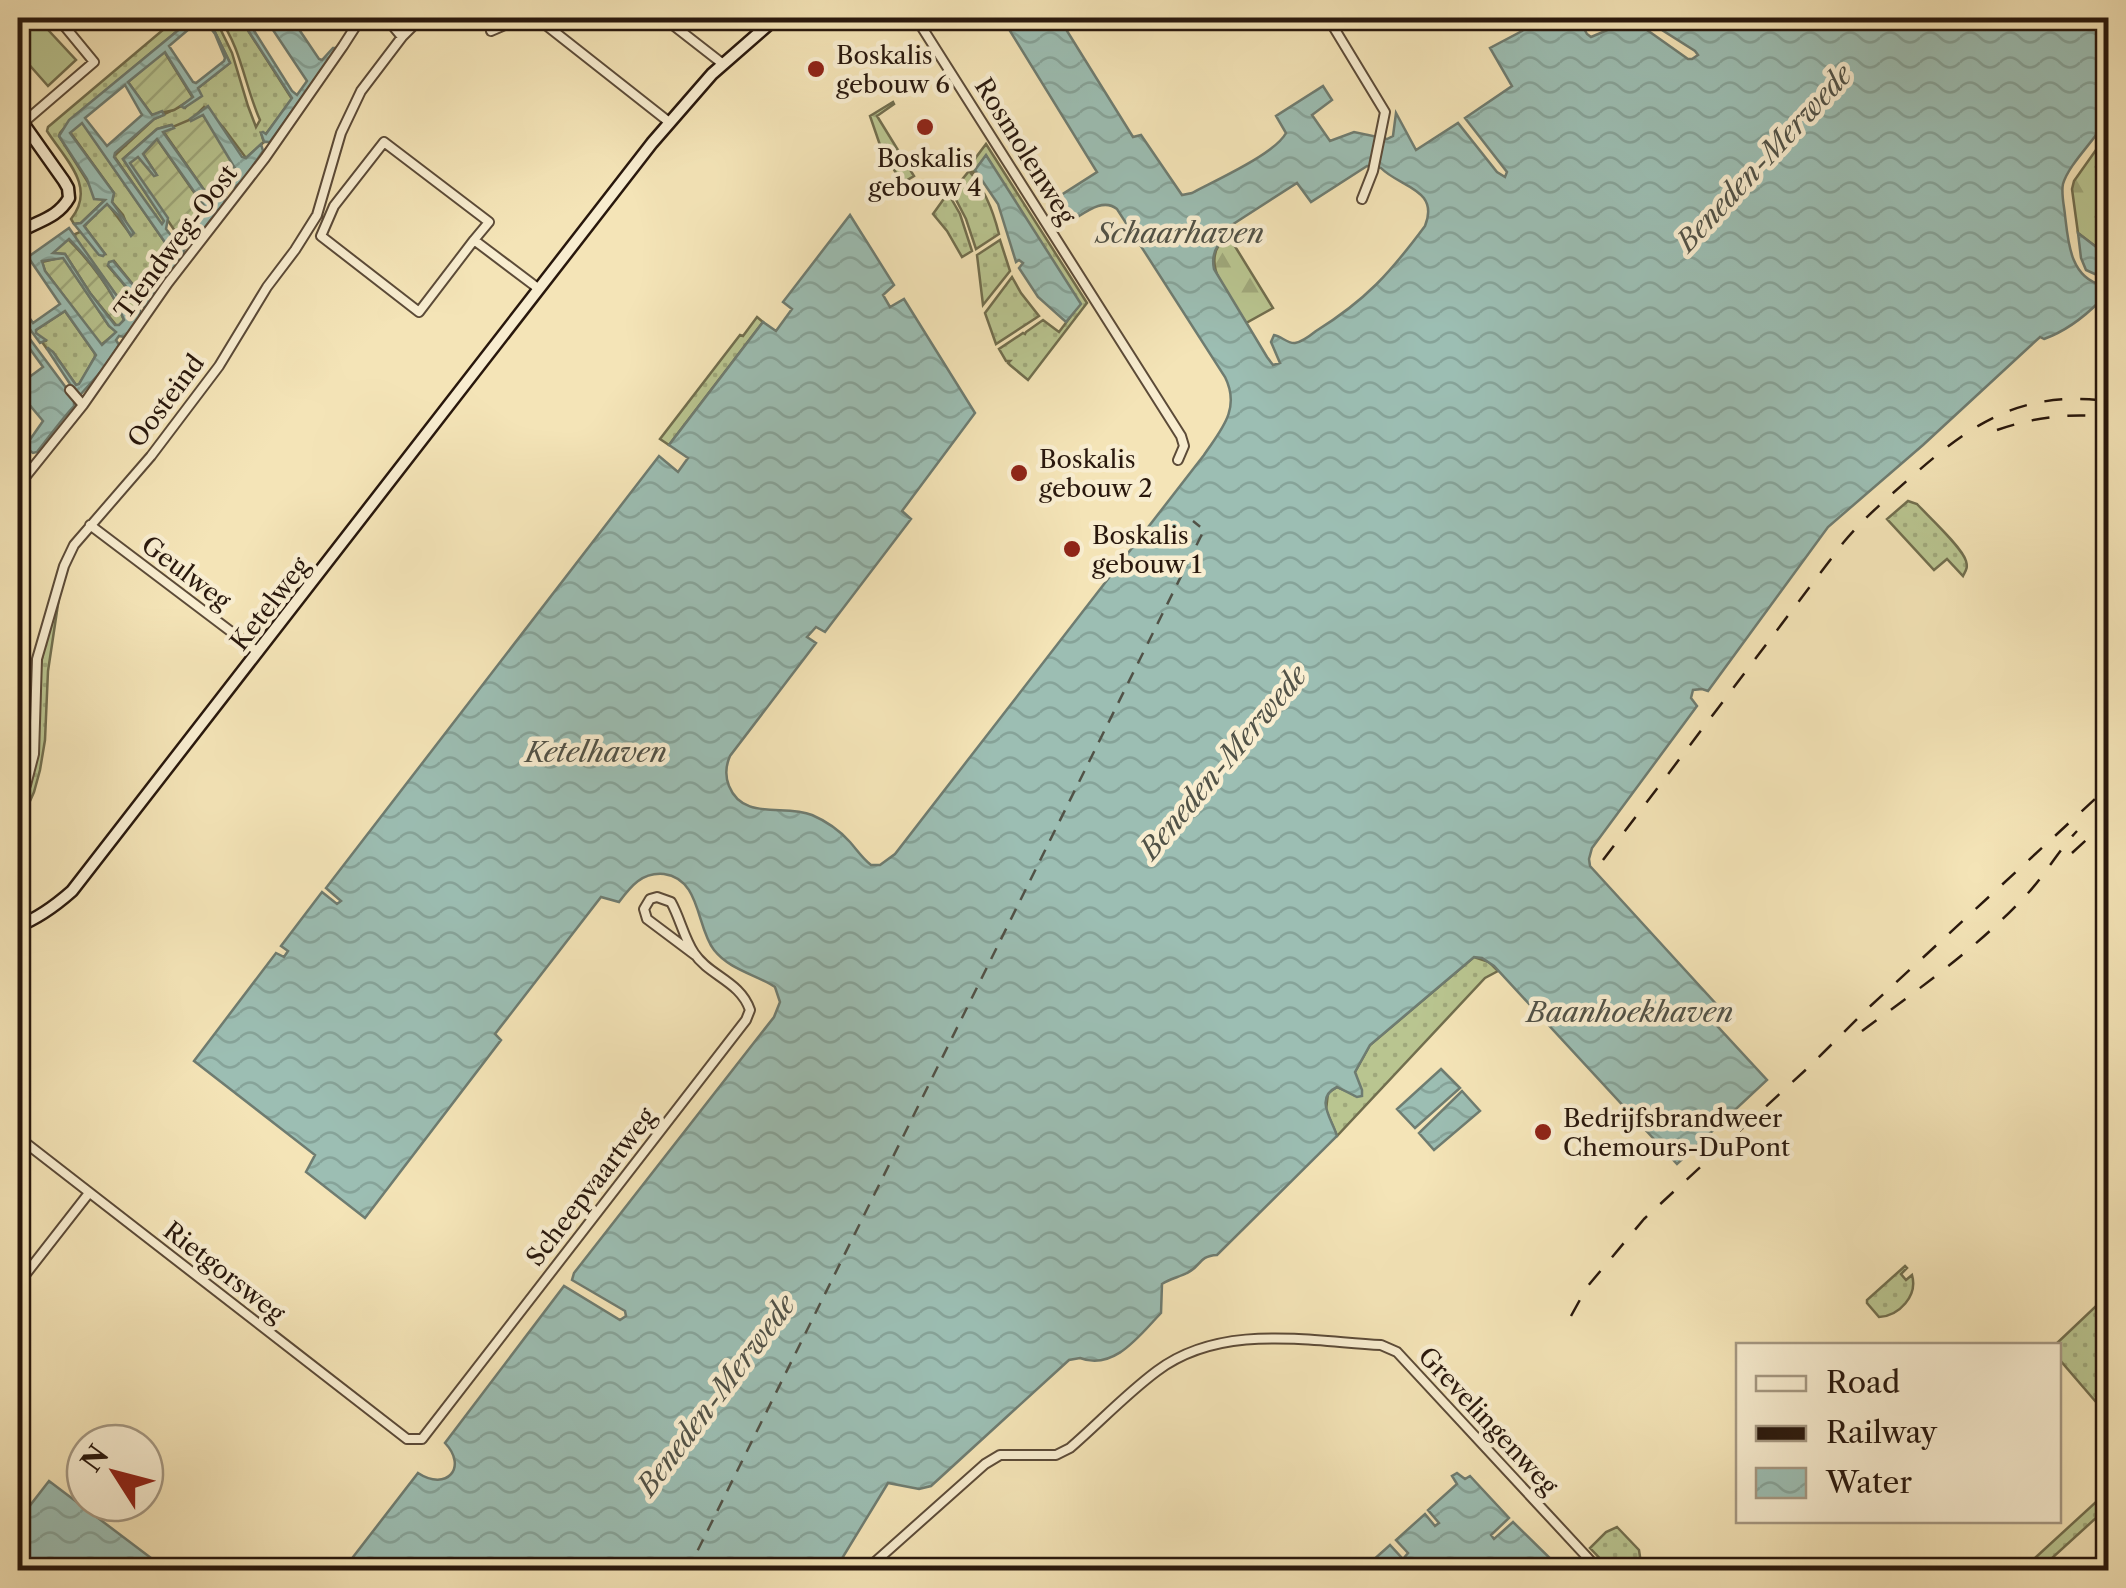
<svg xmlns="http://www.w3.org/2000/svg" width="2126" height="1588" font-family="'Libre Caslon Text',serif">
  <style>
    .grass { fill: url(#grass-dots); stroke: #716e4e; stroke-width: 2.5 }
    .forest { fill: url(#forest-firs); stroke: #716e4e; stroke-width: 2.5 }
    .garden { fill: url(#garden-furrows); stroke: #716e4e; stroke-width: 2.5 }
    .pitch { fill: #b9c590; stroke: #716e4e; stroke-width: 2.5 }
    .water { fill: url(#water-waves); stroke: #6e7c71; stroke-width: 2.5; fill-rule: evenodd }
    .lines { fill: none; stroke-linecap: round; stroke-linejoin: round }
    .ferry { stroke: #515247; stroke-width: 2.5; stroke-dasharray: 12 10; stroke-linecap: butt }
    .street-casing { stroke: #5c4b38; stroke-width: 12 }
    .secondary-casing { stroke: #29180d; stroke-width: 15 }
    .street { stroke: #f8edd0; stroke-width: 8 }
    .secondary { stroke: #f8edd0; stroke-width: 10 }
    .rail { stroke: #29180d; stroke-width: 2.5; stroke-dasharray: 18 18; stroke-linecap: butt }
    .poi-dot { fill: #8f2418; stroke: #f8edd0; stroke-width: 4 }
    .labels { text-anchor: middle; dominant-baseline: central; stroke-width: 9; stroke-linejoin: round; paint-order: stroke }
    .poi-label { font-size: 25px; fill: #29180d; stroke: #f8edd0; text-anchor: start }
    .street-label { font-size: 25px; fill: #29180d; stroke: #f8edd0 }
    .water-label { font-size: 28px; font-style: italic; fill: #515247; stroke: #f8edd0 }
  </style>
  <defs>
    <pattern id="grass-dots" width="8" height="8" patternUnits="userSpaceOnUse" patternTransform="scale(2.5)"><rect width="8" height="8" fill="#b9c590"/><path d="M2 2h.1M6 6h.1" fill="none" stroke="#9fa87b" stroke-width="1.8" stroke-linecap="round"/></pattern>
    <pattern id="forest-firs" width="22" height="20" patternUnits="userSpaceOnUse" patternTransform="scale(2.5)"><rect width="22" height="20" fill="#b9c590"/><path d="M5 1l3.5 6h-7zM16 11l3.5 6h-7z" fill="#9fa87b"/></pattern>
    <pattern id="garden-furrows" width="10" height="10" patternUnits="userSpaceOnUse" patternTransform="scale(2.5)"><rect width="10" height="10" fill="#b9c590"/><path d="M-1 1l2-2M0 10L10 0M9 11l2-2" fill="none" stroke="#9fa87b"/></pattern>
    <pattern id="water-waves" width="16" height="10" patternUnits="userSpaceOnUse" patternTransform="scale(2.5)"><rect width="16" height="10" fill="#9cbeb3"/><path d="M0 5q4-4 8 0t8 0" fill="none" stroke="#86a399"/></pattern>
  </defs>
  <rect width="100%" height="100%" fill="#f4e4b7"/>
  <filter id="stains"><feTurbulence type="fractalNoise" baseFrequency=".002" numOctaves="4"/><feColorMatrix values="0 0 0 0 .2 0 0 0 0 .09 0 0 0 0 .02 0 0 0 .5 -.17"/></filter>
  <radialGradient id="worn" r=".72"><stop offset=".6" stop-color="#630" stop-opacity="0"/><stop offset="1" stop-color="#630" stop-opacity=".3"/></radialGradient>
  <!-- grass -->
  <path class="grass" d="M177,18H193L76,115L60,133L59,136L89,184L105,200L81,223L74,224L71,219C97,187 65,159 47,131L48,127Z
    M208,18H215L232,53L248,106L256,127L260,120C245,87 241,47 219,18H240L292,99L266,134L261,133L264,142L246,158L223,127L204,107L191,120L174,128L171,125L157,129L123,159L165,222L161,224L114,156L154,119L181,106L185,108L198,88L230,63Z
    M893,102L894,104L877,116L914,176L902,183L881,148L870,116Z
    M82,122L171,251L143,292H139L114,261L108,266L139,302L136,309H128L124,306L75,238V234L82,231L99,254H105L84,226L107,203L131,235L123,215L112,202L114,193L70,132Z
    M986,144L1087,303L1028,380L1010,365L1008,363L1010,361H1006L999,349L1023,333L1025,334L1026,332L1043,320L1059,332L1080,304L986,156L973,173L968,168Z
    M969,171C985,189 993,210 999,234L976,249L966,219L952,192Z
    M948,193L960,214L972,251L962,257L947,231L933,214Z
    M1000,240L1010,271L983,305L977,255Z
    M1012,277L1021,293L1039,316L996,344L985,313Z
    M65,311L96,355L79,385H76L53,352L47,349L42,342L45,341L35,333L36,330Z
    M757,317L763,322L669,445L660,439L740,335L743,336Z
    M1908,501L1917,504C1928,516 1962,547 1966,561C1968,568 1966,570 1963,576L1947,559L1934,570L1887,519Z
    M60,591L48,671L45,740L40,770L34,792L18,828V813L30,778L39,674L44,647Z
    M1474,957L1489,962L1498,971L1485,978L1337,1136L1326,1110L1328,1093L1337,1087L1349,1092L1355,1072L1370,1045Z
    M1905,1266L1907,1268L1901,1274L1906,1280L1912,1275C1918,1296 1899,1316 1879,1317L1867,1303V1300Z
    M2095,1307L2108,1322V1416L2059,1359L2058,1346L2055,1345Z
    M2106,1498L2108,1501V1507L2039,1570L2034,1569L2022,1570L2097,1501Z
    M1617,1527L1639,1550L1642,1570H1611L1590,1548L1606,1532Z"/>
  <!-- forest -->
  <path class="forest" d="M2108,133V256L2078,233L2072,189L2074,181Z
    M1228,235L1273,308L1246,323C1230,296 1195,261 1228,235Z"/>
  <!-- garden -->
  <path class="garden" d="M164,51L193,98L174,110L152,115L128,82Z
    M203,114L237,170L229,183L213,198L209,197L163,131Z
    M157,139L205,208L190,226L181,240L129,163L138,156L156,174L143,154Z
    M68,239C90,261 113,291 124,320L119,326L116,325L90,293L65,254L52,253Z
    M63,257L109,326L117,332L101,345L45,271L42,262Z"/>
  <!-- pitch -->
  <path class="pitch" d="M37,18L76,60L48,86L18,52V35Z"/>
  <!-- water -->
  <path class="water" d="M193,18H202L169,46L193,82L196,83L224,61L225,58L215,34L203,18H208L230,63L198,88L202,96L184,108L181,106L193,97L165,52L128,82L152,115L162,111L164,115L154,119L115,153L114,157L162,224L164,221L123,159L157,129L172,125L174,128L163,132L209,197L212,198L228,183L236,170L203,115L191,121L190,119L208,106L242,157L246,158L261,144L263,151L242,182L227,191L224,203L190,246H186L181,258L146,307H143L108,265L109,262L113,261L138,291L142,292L171,251L82,123L70,133L114,193L112,202L134,233L131,236L119,216L107,204L84,226L105,254L103,256L99,255L74,224L81,223L105,200L94,199L87,179L59,136L69,120ZM125,85L142,115L107,146L85,118ZM157,139L205,207L177,243L166,229L168,218L130,163L138,157L154,176L157,175L143,154Z
    M240,18H246L292,91L297,95L307,81L265,18H268L276,29L288,21L294,22L319,59L322,60L333,48H335V51L270,142H264L261,133L263,132L266,134L292,98Z
    M1002,18H1059L1133,137L1141,135L1182,195L1192,193C1214,181 1275,154 1286,133L1276,116L1323,86L1332,100L1312,115L1330,141L1354,132L1387,139L1393,136L1396,113L1416,150L1458,123L1497,172L1505,177L1507,172L1465,118L1512,86L1490,48L1522,31L1516,18H1578L1587,34L1591,37L1617,26L1640,25L1688,59H1692L1698,55L1695,51L1643,18H2108C2108,45 2112,85 2108,112C2106,131 2070,160 2063,184C2061,193 2064,205 2065,215C2068,241 2070,278 2102,285L2106,279L2086,270L2081,258L2078,233L2108,256V307L2099,302C2083,318 2066,331 2044,339L2040,337L1923,445L1828,527L1708,691L1702,689L1693,690L1691,698L1697,706L1592,848L1589,859L1590,866L1717,1005L1707,1015L1767,1080L1677,1164L1494,966L1482,958L1474,957L1370,1045L1355,1072L1362,1090V1096L1357,1097L1337,1087C1314,1098 1332,1119 1337,1136L1217,1255C1198,1256 1202,1266 1187,1273C1179,1277 1170,1279 1162,1284L1161,1313C1139,1336 1114,1371 1080,1358L1069,1360L931,1486L919,1489L888,1483L835,1570H343L418,1473C447,1492 468,1467 445,1443L564,1286L620,1320L626,1316L625,1311L572,1280L574,1273L774,1017L780,1002L775,987C755,974 730,970 714,950C696,927 701,879 664,874C642,872 631,886 619,902L601,897L495,1034L501,1040L365,1218L306,1172L315,1155L194,1061L276,953L284,957L288,951L281,946L322,892L337,904L341,901L326,888L659,456L678,472L688,458L669,445L763,322L776,331L792,309L783,302L850,215L894,285L883,295L890,307L904,299L975,413L902,511L911,519L825,632L816,627L807,637L816,643L730,756C726,765 725,776 729,786C743,821 784,804 812,815C826,821 840,831 850,842C857,850 862,858 871,865H880L895,854L1204,455C1221,430 1241,409 1225,377L1117,209C1102,197 1084,214 1069,222L1055,199L1097,172ZM1367,166L1381,168C1399,187 1440,189 1425,226C1390,273 1366,300 1316,331C1311,335 1302,342 1295,343C1288,344 1281,336 1274,335L1271,342L1280,363L1273,365L1267,357L1214,269C1211,255 1216,244 1228,235L1227,228L1297,183L1311,202Z
    M986,155L1081,304L1066,322L1038,297L1019,268L1023,263L1019,260L1016,262L998,204L975,170Z
    M69,228L124,306L128,309L140,310C141,320 132,331 124,337L119,336L116,340L119,345L104,368L74,402V406C60,421 50,436 37,452L33,453C24,447 18,440 18,429L29,441L43,421L18,391V377L24,381L43,367L30,349L18,357V350L26,343L18,332V323L70,393L74,390L47,349L48,348L53,352L76,385L79,384L96,355L65,311L36,330V333L46,340L40,343L18,313V302L33,323L60,304L28,257ZM69,239C91,261 113,291 124,320L119,325H115L90,293L65,254L53,253ZM63,258L109,326L116,332L102,345L45,271L42,261Z
    M1441,1069L1460,1088L1415,1128L1397,1109Z
    M1462,1091L1480,1111L1434,1150L1419,1133Z
    M1457,1473L1465,1479L1470,1476L1509,1518L1491,1535L1494,1539L1513,1522L1562,1570H1362L1390,1545L1403,1559L1408,1553L1396,1540L1425,1514L1435,1526L1439,1523L1428,1510L1457,1484L1452,1476Z
    M49,1481L159,1564L155,1570H18V1521Z"/>
  <g class="lines">
    <!-- ferry -->
    <path class="ferry" d="M688,1570L1204,530L1193,521"/>
    <!-- street casing -->
    <g class="street-casing">
      <path id="street" d="M57,18L66,28L78,18
        M386,18L402,37
        M537,18L669,122
        M664,18L723,64
        M916,18L1181,436L1184,446L1178,460
        M1328,18L1385,112L1373,171L1362,199
        M491,31L521,18
        M23,123L94,62L66,28
        M474,240L419,312L321,236L334,206L384,142L489,222L474,240L539,289
        M70,390L83,405
        M18,486L83,405L168,283L265,158L343,46L361,18
        M90,525L258,652
        M18,804L26,785L34,754L37,659L64,566L74,545L151,456L219,366L267,287L295,250L317,215L341,133L361,91L402,37L421,18
        M18,1137L407,1439H422L746,1020L750,1010C740,981 709,976 694,953C684,938 680,918 671,902L657,897L650,899L644,909L647,919L695,955
        M18,1182V1183
        M18,1284L89,1193
        M866,1570L985,1464L1000,1455H1056L1070,1448C1099,1423 1126,1394 1157,1371C1221,1323 1307,1341 1381,1345L1397,1352L1599,1570"/>
    </g>
    <!-- secondary casing -->
    <g class="secondary-casing">
      <path id="secondary" d="M18,116L64,181L68,188L69,198C57,219 36,221 18,233
        M18,926C39,918 55,906 72,891L652,143L712,74L776,18"/>
    </g>
    <!-- street -->
    <use href="#street" class="street"/>
    <!-- secondary -->
    <use href="#secondary" class="secondary"/>
    <!-- rail -->
    <path class="rail" d="M1997,430C2034,417 2070,413 2108,417
      M2072,853L2108,820
      M1603,860L1843,543C1863,519 1886,499 1909,479C1972,423 2021,390 2108,401
      M1862,1031C1920,988 1980,946 2029,892C2046,873 2059,850 2077,831
      M1571,1316L1587,1287L1644,1219L1812,1064L1865,1011L2108,787
      M2082,1570L2108,1546"/>
  </g>
  <!-- markers -->
  <g class="poi-dot">
    <circle cx="816" cy="69" r="10"/>
    <circle cx="925" cy="127" r="10"/>
    <circle cx="1019" cy="473" r="10"/>
    <circle cx="1072" cy="549" r="10"/>
    <circle cx="1543" cy="1132" r="10"/>
  </g>
  <g class="labels">
    <!-- poi labels -->
    <g class="poi-label">
      <text x="836" y="55">Boskalis<tspan x="836" dy="29">gebouw 6</tspan></text>
      <text x="925" y="158" text-anchor="middle">Boskalis<tspan x="925" dy="29">gebouw 4</tspan></text>
      <text x="1039" y="459">Boskalis<tspan x="1039" dy="29">gebouw 2</tspan></text>
      <text x="1092" y="535">Boskalis<tspan x="1092" dy="29">gebouw 1</tspan></text>
      <text x="1563" y="1118">Bedrijfsbrandweer<tspan x="1563" dy="29">Chemours-DuPont</tspan></text>
    </g>
    <!-- street labels -->
    <g class="street-label">
      <text transform="translate(1025 151) rotate(58)">Rosmolenweg</text>
      <text transform="translate(176 242) rotate(-53)">Tiendweg-Oost</text>
      <text transform="translate(166 401) rotate(-53)">Oosteind</text>
      <text transform="translate(186 573) rotate(37)">Geulweg</text>
      <text transform="translate(270 604) rotate(-52)">Ketelweg</text>
      <text transform="translate(591 1187) rotate(-52)">Scheepvaartweg</text>
      <text transform="translate(224 1272) rotate(38)">Rietgorsweg</text>
      <text transform="translate(1488 1421) rotate(47)">Grevelingenweg</text>
    </g>
    <!-- water labels -->
    <g class="water-label">
      <text transform="translate(1764 158) rotate(-47)">Beneden-Merwede</text>
      <text x="1180" y="233">Schaarhaven</text>
      <text x="596" y="752">Ketelhaven</text>
      <text transform="translate(1223 762) rotate(-50)">Beneden-Merwede</text>
      <text x="1630" y="1012">Baanhoekhaven</text>
      <text transform="translate(716 1395) rotate(-53)">Beneden-Merwede</text>
    </g>
  </g>
  <!-- margin -->
  <rect width="2126" height="1588" fill="none" stroke="#f4e4b7" stroke-width="60"/>
  <rect x="20" y="20" width="2086" height="1548" fill="none" stroke="#29180d" stroke-width="5"/>
  <rect x="30" y="30" width="2066" height="1528" fill="none" stroke="#29180d" stroke-width="2.5"/>
  <!-- legend -->
  <rect x="1736" y="1343" width="325" height="180" fill="#f8edd0" stroke="#a59882" stroke-width="2.5"/>
  <rect x="1756" y="1376" width="50" height="15" fill="#f8edd0" stroke="#a59882" stroke-width="2.5"/>
  <text x="1826" y="1393" font-size="30" fill="#29180d">Road</text>
  <rect x="1756" y="1426" width="50" height="15" fill="#29180d" stroke="#a59882" stroke-width="2.5"/>
  <text x="1826" y="1443" font-size="30" fill="#29180d">Railway</text>
  <rect x="1756" y="1468" width="50" height="30" fill="url(#water-waves)" stroke="#a59882" stroke-width="2.5"/>
  <text x="1826" y="1493" font-size="30" fill="#29180d">Water</text>
  <!-- north arrow -->
  <g transform="translate(115 1473) rotate(306)"><circle r="48" fill="#f8edd0" stroke="#a59882" stroke-width="2.5"/>
  <path d="M0-8L18 38L0 25L-18 38Z" fill="#8f2418"/>
  <text y="-15" font-size="28" font-weight="bold" text-anchor="middle" fill="#29180d">N</text>
  </g>
  <rect width="100%" height="100%" filter="url(#stains)"/>
  <rect width="100%" height="100%" fill="url(#worn)"/>
</svg>
